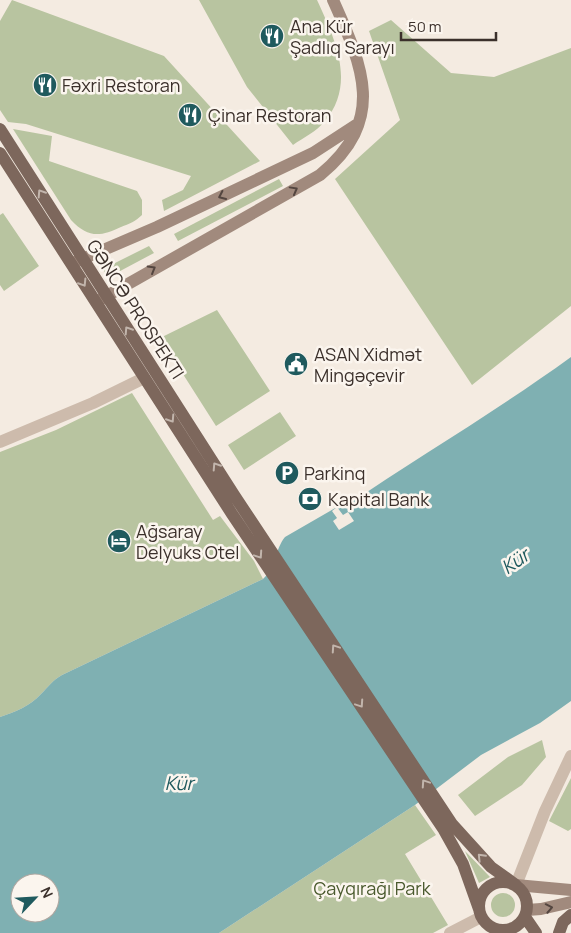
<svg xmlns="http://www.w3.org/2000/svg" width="571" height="933" font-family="Manrope,sans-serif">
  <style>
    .green { fill: #b8c4a0 }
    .water { fill: #7fb0b2; fill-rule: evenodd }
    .pier { fill: #f4ebe1 }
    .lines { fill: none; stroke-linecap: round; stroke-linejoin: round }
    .street { stroke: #cdbbac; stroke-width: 12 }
    .secondary { stroke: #a18a7d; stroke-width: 12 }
    .primary { stroke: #7d675c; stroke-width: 12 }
    .oneway { stroke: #544640 }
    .oneway2 { stroke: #c2b5ac }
    .labels { text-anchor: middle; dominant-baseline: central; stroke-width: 5; stroke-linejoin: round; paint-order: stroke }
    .poi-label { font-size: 18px; fill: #3b302b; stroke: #fbf5ee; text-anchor: start }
    .street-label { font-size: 18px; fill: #3b302b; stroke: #fbf5ee }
    .park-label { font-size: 18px; fill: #4a5a2e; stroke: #fbf5ee }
    .water-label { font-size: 19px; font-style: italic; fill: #1f5a5e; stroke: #fbf5ee }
  </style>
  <rect width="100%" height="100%" fill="#f4ebe1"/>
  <!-- green -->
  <path class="green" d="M12,0L164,56L260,161L164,211L162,200L183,190L191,176L26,124L8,122L0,110V21Z
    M199,0H317C335,39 357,84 324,122C317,131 303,138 293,145L247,87Z
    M391,20L451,73L494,77L571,48V306L472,385L335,179L400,120L369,31Z
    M13,129L52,136L49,161L137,191L142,200V215C136,221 129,224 121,227C100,237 88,238 71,220Z
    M279,179L283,186L178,241L174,234Z
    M3,213L39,266L4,291L0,285V215Z
    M149,246L154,253L107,278L103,269Z
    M217,310L270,391L216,426L160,338Z
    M132,393L213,520L220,516L254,561L263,579L62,675C53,680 48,687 41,694C30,706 15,712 0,717V452L56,430Z
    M280,412L296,436L244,470L228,445Z
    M542,740L546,757L522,785L475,816L458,795L508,757Z
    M571,778V829L568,831L549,821Z
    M415,805L436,835L405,854L448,925L433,933H219Z
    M465,851L490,877L479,883Z
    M491 905a12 12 0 1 1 24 0a12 12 0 1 1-24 0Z"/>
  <!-- water -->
  <path class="water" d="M571,357V701L540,723L481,755L415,805L219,933H0V717C15,712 30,706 41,694C48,687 53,680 62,675L263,579C276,568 275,549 285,537L337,507L346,506C420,456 498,410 571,357ZM20,883H50V913H20Z"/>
  <!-- pier -->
  <path class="pier" d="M337,507L343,515L348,512L354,521L339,530L333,521L337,518L332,511Z"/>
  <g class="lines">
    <!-- street -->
    <path class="street" d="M0,442L93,403L144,378
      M516,885L545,811L571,756
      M450,933L481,917"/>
    <!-- secondary -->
    <path class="secondary" d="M73,263L157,227L313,153L356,125
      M98,301L320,175C387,120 363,67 333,0
      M516,885L571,890
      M527,910L541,909L571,902"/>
    <!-- primary -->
    <path class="primary" d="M0,129L234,495L452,824L491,867L516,885
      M0,153L232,514L444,830L463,864L479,909
      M479 906a24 24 0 1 1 48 0a24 24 0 1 1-48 0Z
      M525,917L536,933
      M559,933L563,922L571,915"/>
  </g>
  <!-- one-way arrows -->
  <defs><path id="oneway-chevron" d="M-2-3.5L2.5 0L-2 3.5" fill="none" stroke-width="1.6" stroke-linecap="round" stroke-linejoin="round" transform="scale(1.25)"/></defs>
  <g class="oneway">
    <use href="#oneway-chevron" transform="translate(294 190) rotate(-29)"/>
    <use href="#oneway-chevron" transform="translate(222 196) rotate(155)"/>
    <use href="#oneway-chevron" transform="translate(152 269) rotate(-30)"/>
    <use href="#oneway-chevron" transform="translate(549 908) rotate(-11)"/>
  </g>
  <g class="oneway2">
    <use href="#oneway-chevron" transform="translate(41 193) rotate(-123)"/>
    <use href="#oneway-chevron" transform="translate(83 283) rotate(58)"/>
    <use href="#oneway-chevron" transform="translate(128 330) rotate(-123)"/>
    <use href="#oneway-chevron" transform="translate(171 419) rotate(57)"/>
    <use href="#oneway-chevron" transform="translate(216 466) rotate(-123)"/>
    <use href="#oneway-chevron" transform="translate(259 555) rotate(56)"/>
    <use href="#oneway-chevron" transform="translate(335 648) rotate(-124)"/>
    <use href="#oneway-chevron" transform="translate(360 704) rotate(56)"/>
    <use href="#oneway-chevron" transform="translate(425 783) rotate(-124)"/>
    <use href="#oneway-chevron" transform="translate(481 857) rotate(-134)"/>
  </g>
  <!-- icons -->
  <defs>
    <g id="restaurant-disc" transform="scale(1.25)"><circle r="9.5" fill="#1f5a5e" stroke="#fbf5ee"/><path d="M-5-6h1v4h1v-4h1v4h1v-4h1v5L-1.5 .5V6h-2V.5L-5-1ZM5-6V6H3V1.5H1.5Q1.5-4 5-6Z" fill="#fff"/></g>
    <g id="civic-disc" transform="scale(1.25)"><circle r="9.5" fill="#1f5a5e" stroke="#fbf5ee"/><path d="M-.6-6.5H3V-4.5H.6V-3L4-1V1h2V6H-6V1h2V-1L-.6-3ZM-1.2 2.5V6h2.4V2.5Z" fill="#fff"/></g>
    <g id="parking-disc" transform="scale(1.25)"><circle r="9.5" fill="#1f5a5e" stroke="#fbf5ee"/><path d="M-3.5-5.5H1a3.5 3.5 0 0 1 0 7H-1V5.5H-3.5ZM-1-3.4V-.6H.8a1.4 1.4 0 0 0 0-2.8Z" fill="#fff"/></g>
    <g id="bank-disc" transform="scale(1.25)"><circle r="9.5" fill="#1f5a5e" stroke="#fbf5ee"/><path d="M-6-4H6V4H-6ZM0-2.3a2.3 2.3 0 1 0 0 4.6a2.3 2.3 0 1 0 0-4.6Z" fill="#fff"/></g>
    <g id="hotel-disc" transform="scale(1.25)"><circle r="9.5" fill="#1f5a5e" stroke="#fbf5ee"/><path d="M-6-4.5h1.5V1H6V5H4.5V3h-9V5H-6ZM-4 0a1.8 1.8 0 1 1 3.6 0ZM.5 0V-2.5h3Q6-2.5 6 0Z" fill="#fff"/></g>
  </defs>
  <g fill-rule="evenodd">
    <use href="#restaurant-disc" x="272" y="36"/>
    <use href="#restaurant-disc" x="45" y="85"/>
    <use href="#restaurant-disc" x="190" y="115"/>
    <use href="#civic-disc" x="296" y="364"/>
    <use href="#parking-disc" x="287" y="473"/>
    <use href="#bank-disc" x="310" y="499"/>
    <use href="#hotel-disc" x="119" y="541"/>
  </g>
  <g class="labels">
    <!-- poi labels -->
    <g class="poi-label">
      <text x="290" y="26">Ana Kür<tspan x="290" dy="21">Şadlıq Sarayı</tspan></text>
      <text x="62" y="85">Fəxri Restoran</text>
      <text x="208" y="115">Çinar Restoran</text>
      <text x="314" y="354">ASAN Xidmət<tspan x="314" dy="21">Mingəçevir</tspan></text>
      <text x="304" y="473">Parkinq</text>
      <text x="328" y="499">Kapital Bank</text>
      <text x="136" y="531">Ağsaray<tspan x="136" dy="21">Delyuks Otel</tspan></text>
    </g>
    <!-- street labels -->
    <g class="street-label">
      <text transform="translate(136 309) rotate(57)">GƏNCƏ PROSPEKTI</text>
    </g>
    <!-- park labels -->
    <g class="park-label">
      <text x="372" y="888">Çayqırağı Park</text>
    </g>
    <!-- water labels -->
    <g class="water-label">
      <text transform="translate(515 561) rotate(-35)">Kür</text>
      <text x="179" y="783">Kür</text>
    </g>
  </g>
  <!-- north arrow -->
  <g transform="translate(35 898) rotate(65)"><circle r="24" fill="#fbf5ee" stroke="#aea6a0"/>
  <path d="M0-4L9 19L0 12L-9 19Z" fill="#1f5a5e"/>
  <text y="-8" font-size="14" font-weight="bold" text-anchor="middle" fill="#3b302b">N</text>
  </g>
  <!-- scale -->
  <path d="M401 32v8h95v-8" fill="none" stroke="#3b302b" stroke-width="2.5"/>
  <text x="408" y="32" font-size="15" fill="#3b302b" stroke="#fbf5ee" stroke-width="4" paint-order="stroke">50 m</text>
</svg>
